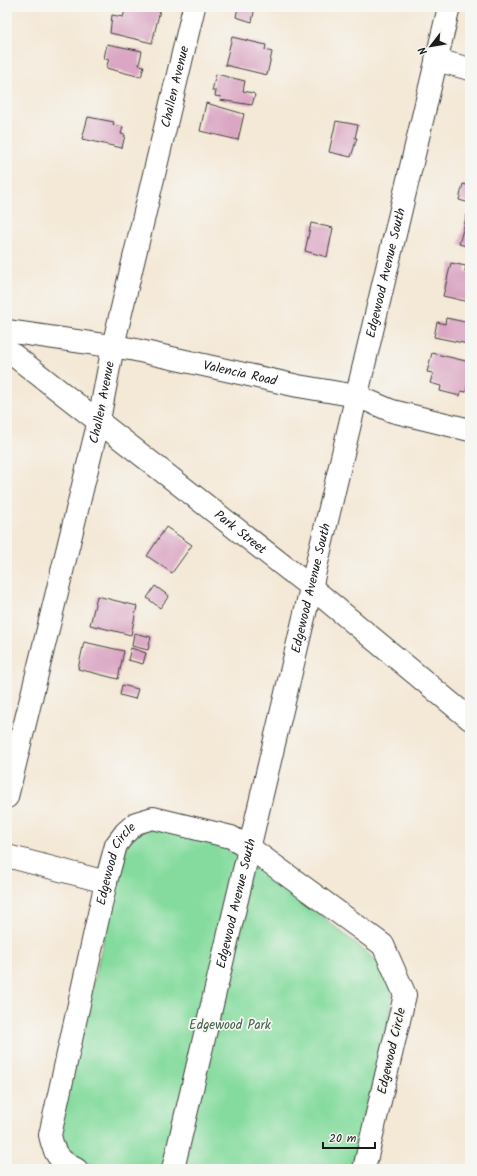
<svg xmlns="http://www.w3.org/2000/svg" width="477" height="1176" font-family="Kalam,sans-serif">
  <style>
    .green { fill: #85db9e; stroke: #507c5d }
    .building { fill: #daa6c3 }
    .lines { fill: none; stroke-linecap: round; stroke-linejoin: round }
    .minor-casing { stroke: #3c3b38; stroke-width: 24 }
    .major-casing { stroke: #3c3b38; stroke-width: 24 }
    .minor { stroke: #fff; stroke-width: 22 }
    .major { stroke: #fff; stroke-width: 22 }
    .labels { text-anchor: middle; dominant-baseline: central; stroke-width: 3.5; stroke-linejoin: round; paint-order: stroke }
    .street-label { font-size: 13px; fill: #1c1c1c; stroke: #f6f6f2 }
    .park-label { font-size: 13px; fill: #415f4a; stroke: #f6f6f2 }
  </style>
  <rect width="100%" height="100%" fill="#f6f6f2"/>
  <filter id="ink" filterUnits="userSpaceOnUse"><feTurbulence type="fractalNoise" baseFrequency=".025" numOctaves="2"/><feDisplacementMap in="SourceGraphic" scale="8" xChannelSelector="R" yChannelSelector="G"/><feConvolveMatrix kernelMatrix="1 2 1 2 8 2 1 2 1" color-interpolation-filters="sRGB"/></filter>
  <filter id="wash" filterUnits="userSpaceOnUse"><feTurbulence type="fractalNoise" baseFrequency=".012" numOctaves="4" result="noise"/><feDisplacementMap in="SourceGraphic" scale="16" xChannelSelector="R" yChannelSelector="G"/><feGaussianBlur stdDeviation="0.9" result="paint"/><feColorMatrix in="noise" values="0 0 0 0 0 0 0 0 0 0 0 0 0 0 0 0 0 1.4 0 .05"/><feComposite in="paint" operator="in"/></filter>
  <g filter="url(#wash)">
    <rect width="100%" height="100%" fill="#f4e8d6"/>
    <!-- green -->
    <path class="green" d="M150,827L227,844L278,881L360,947L384,968L392,987L391,1010L352,1169H120C102,1165 73,1164 62,1147C60,1144 59,1139 58,1135L125,847L137,834Z"/>
    <g id="blocks">
      <!-- building -->
      <path class="building" d="M126,7H148L160,10L152,43L110,33L112,15L123,17Z
        M238,7H255L252,22L236,17Z
        M262,7H275L274,11Z
        M232,37L266,45L265,50L272,52L267,75L225,65Z
        M107,44L142,51L139,65L144,66L141,77L106,68L109,59L104,58Z
        M216,74L245,81L243,91L253,93L255,95L252,105L220,100L221,97L215,96L216,91H212Z
        M206,103L244,114L238,140L200,131Z
        M88,117L114,122L113,125L123,127L121,134L125,135L122,148L82,139Z
        M336,121L358,125L355,138H357L351,157L329,152Z
        M463,184L470,186V203L459,200Z
        M467,215H470V247L459,244Z
        M311,223L333,228L327,257L305,251Z
        M451,263L466,266L465,271L470,272L469,302L443,296Z
        M446,318L470,323V348H467L468,344L434,337L437,322L445,324Z
        M432,353L470,362V376L466,392L461,391L460,396L440,391L441,386L430,383L433,373L427,372Z
        M166,527L192,545L172,573L147,556Z
        M155,586L169,596L160,608L147,598Z
        M97,596L137,606L131,635L90,625Z
        M134,633L151,637L148,650L132,646Z
        M84,642L124,651L118,679L78,669Z
        M131,648L146,653L143,664L128,660Z
        M122,685L138,689L135,699L120,695Z"/>
    </g>
  </g>
  <g filter="url(#ink)">
    <use href="#blocks" fill-opacity="0" stroke="#3c3b38" stroke-width="1"/>
    <g class="lines">
      <!-- minor casing -->
      <g class="minor-casing">
        <g id="minor">
          <path d="M436,60L470,69"/>
          <path id="s1" d="M7,331L131,349L298,386L357,396L392,411L470,430"/>
          <path id="s2" d="M7,350L312,588L470,719"/>
          <path id="s3" d="M7,797L99,420L113,346L194,7"/>
          <path d="M7,856L106,882"/>
          <path id="s4" d="M76,1169C58,1160 54,1154 50,1135L106,882L116,845L125,833L136,823L153,818L231,837L250,848L383,945L405,995L364,1169"/>
        </g>
      </g>
      <!-- major casing -->
      <g class="major-casing">
        <g id="major">
          <path id="s5" d="M173,1169L449,7"/>
        </g>
      </g>
      <!-- minor -->
      <use href="#minor" class="minor"/>
      <!-- major -->
      <use href="#major" class="major"/>
    </g>
  </g>
  <g class="labels">
    <!-- street labels -->
    <g class="street-label">
      <text stroke="none"><textPath href="#s3" startOffset="730">Challen Avenue</textPath></text>
      <text stroke="none"><textPath href="#s5" startOffset="921">Edgewood Avenue South</textPath></text>
      <text stroke="none"><textPath href="#s1" startOffset="237">Valencia Road</textPath></text>
      <text stroke="none"><textPath href="#s3" startOffset="406">Challen Avenue</textPath></text>
      <text stroke="none"><textPath href="#s2" startOffset="296">Park Street</textPath></text>
      <text stroke="none"><textPath href="#s5" startOffset="597">Edgewood Avenue South</textPath></text>
      <text stroke="none"><textPath href="#s4" startOffset="325">Edgewood Circle</textPath></text>
      <text stroke="none"><textPath href="#s5" startOffset="273">Edgewood Avenue South</textPath></text>
      <text transform="translate(392 1051) rotate(-77)">Edgewood Circle</text>
    </g>
    <!-- park labels -->
    <g class="park-label">
      <text x="230" y="1025">Edgewood Park</text>
    </g>
  </g>
  <!-- margin -->
  <rect width="477" height="1176" fill="none" stroke="#f6f6f2" stroke-width="24"/>
  <!-- north arrow -->
  <g transform="translate(431 46) rotate(239)" stroke="#f6f6f2" stroke-width="3" paint-order="stroke">
  <path d="M0-3L7 15L0 10L-7 15Z" fill="#1c1c1c"/>
  <text y="-6" font-size="11" font-weight="bold" text-anchor="middle" fill="#1c1c1c">N</text>
  </g>
  <!-- scale -->
  <path d="M323 1142v6h52v-6" fill="none" stroke="#1c1c1c" stroke-width="2"/>
  <text x="329" y="1142" font-size="12" fill="#1c1c1c" stroke="#f6f6f2" stroke-width="3" paint-order="stroke">20 m</text>
</svg>
